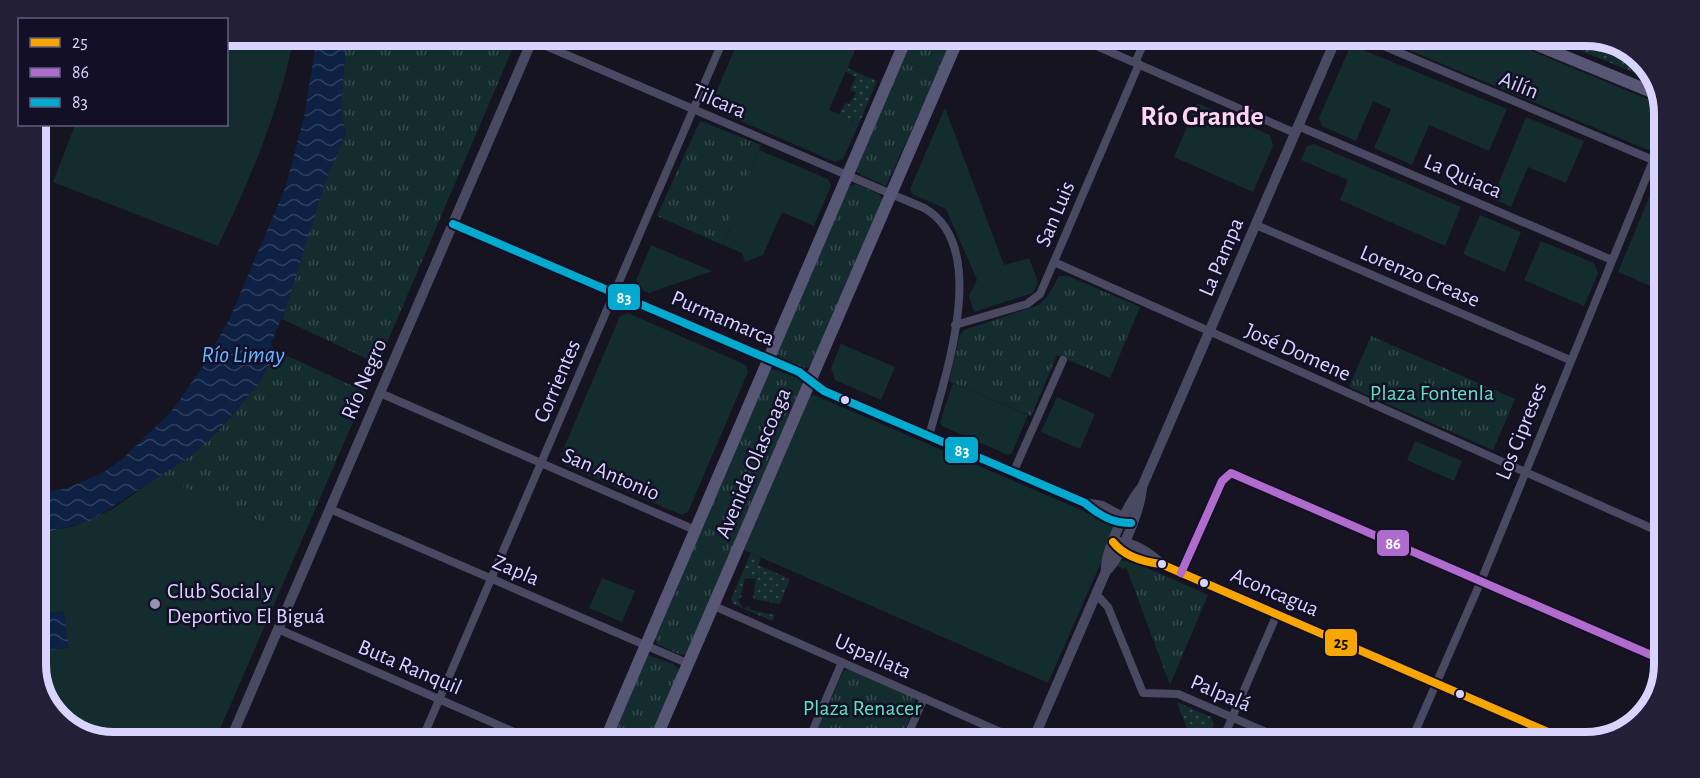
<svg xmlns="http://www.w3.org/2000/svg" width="1700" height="778" font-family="'Alegreya Sans',sans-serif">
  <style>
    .grass { fill: #132c2d }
    .park { fill: url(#park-tufts) }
    .garden { fill: url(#garden-dots) }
    .water { fill: url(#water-waves) }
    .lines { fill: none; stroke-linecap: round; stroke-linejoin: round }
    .minor { stroke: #4a4962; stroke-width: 8 }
    .tertiary { stroke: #4a4962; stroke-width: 10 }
    .secondary { stroke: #575674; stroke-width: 12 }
    .bus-1-casing { stroke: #130f26; stroke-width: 12 }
    .bus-2-casing { stroke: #130f26; stroke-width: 12 }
    .bus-3-casing { stroke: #130f26; stroke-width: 12 }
    .bus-1 { stroke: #f7a600; stroke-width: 8 }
    .bus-2 { stroke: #b06ccc; stroke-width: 8 }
    .bus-3 { stroke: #00a9ce; stroke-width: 8 }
    .bus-dot { fill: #d9d4ff; stroke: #130f26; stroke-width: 2 }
    .poi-dot { fill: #9591b1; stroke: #130f26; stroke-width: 2 }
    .labels { text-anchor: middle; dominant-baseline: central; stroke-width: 5; stroke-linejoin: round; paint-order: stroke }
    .street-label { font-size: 22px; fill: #d9d4ff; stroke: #130f26 }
    .park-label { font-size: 22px; fill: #5fe0c0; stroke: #130f26 }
    .poi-label { font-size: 22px; fill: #d9d4ff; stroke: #130f26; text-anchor: start }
    .water-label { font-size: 24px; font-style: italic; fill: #62b6ff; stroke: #130f26 }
    .district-label { font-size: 28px; font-weight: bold; fill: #ffd6f0; stroke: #130f26 }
    .rim { fill: none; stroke: #d9d4ff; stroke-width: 8 }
    .line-badge { stroke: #130f26; stroke-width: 2 }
    .badge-label { font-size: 16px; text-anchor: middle; font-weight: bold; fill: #fff }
    .pale-badge-label { font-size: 16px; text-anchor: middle; font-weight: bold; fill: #111 }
  </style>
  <defs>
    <pattern id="park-tufts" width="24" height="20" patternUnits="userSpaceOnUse" patternTransform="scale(1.5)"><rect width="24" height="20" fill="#132c2d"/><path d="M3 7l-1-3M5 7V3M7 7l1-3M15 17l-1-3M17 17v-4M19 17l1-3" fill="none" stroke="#354a4c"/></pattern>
    <pattern id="garden-dots" width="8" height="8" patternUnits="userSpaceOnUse" patternTransform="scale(1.5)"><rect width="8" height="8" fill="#132c2d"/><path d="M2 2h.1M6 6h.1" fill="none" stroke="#354a4c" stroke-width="1.8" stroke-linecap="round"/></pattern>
    <pattern id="water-waves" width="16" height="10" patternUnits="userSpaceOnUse" patternTransform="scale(1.5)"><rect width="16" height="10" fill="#0d2144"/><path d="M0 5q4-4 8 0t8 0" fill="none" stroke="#304060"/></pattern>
  </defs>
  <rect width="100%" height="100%" fill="#161421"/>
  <!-- grass -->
  <path class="grass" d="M227,36L294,37C279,111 251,178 218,246L53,182L75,125L226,124Z
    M739,39H860L829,110L859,124L843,159L835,162L715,110L712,102Z
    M1387,41L1510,42L1662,105L1664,123L1653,148L1648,150Z
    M1356,47L1507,109L1489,151L1429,125L1412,165L1374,148L1391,109L1373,101L1356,141L1322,126L1319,118L1349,49Z
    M1197,103L1270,135L1273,146L1253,192L1174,157Z
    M945,108L1004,265L1029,258L1038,282L1033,293L974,312L969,296L977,280L946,209L912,194L910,189Z
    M1526,117L1584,141L1566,183L1528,167L1511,207L1492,199Z
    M1314,144L1461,207L1445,246L1340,200L1348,180L1301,160L1307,146Z
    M759,150L828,179L831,186L814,226L782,212L763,255L745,262L742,253L723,245L730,229L726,227Z
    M1663,164L1662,291L1618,272Z
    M1480,215L1521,232L1505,272L1463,254Z
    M1541,241L1594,263L1598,273L1584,306L1524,280Z
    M651,245L712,271L649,293L639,289L636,280Z
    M628,313L746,365L748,372L688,512L682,515L564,465L560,457L620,316Z
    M841,344L895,367L881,400L835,380L831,368Z
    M953,383L1028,415L1012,453L1008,455L942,426L940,422Z
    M814,395L1109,522L1114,526V533L1048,683L744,550L809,397Z
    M1057,397L1095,414L1080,449L1041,432Z
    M1415,441L1462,461L1454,481L1407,460Z
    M159,476L302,540L217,736H84L50,707L36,669V535L77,525L111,510Z
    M602,578L635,591L622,622L589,608Z"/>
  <!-- park -->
  <path class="park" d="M346,37L517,38L378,364L282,319L324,185L346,132L341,111Z
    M912,39H953L886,186L861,175L856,170Z
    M700,121L761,145L727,226L730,228L723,245L657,216Z
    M856,184L879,194L883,201L812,366C804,372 781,361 777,353L849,186Z
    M1059,276H1068L1140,307L1110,378L1057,355L1031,416L949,381L960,335L964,330L1039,305L1047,297Z
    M1371,336L1515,399L1493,450L1349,387Z
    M274,350L366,392L302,540L159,476L192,455L220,429L260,382Z
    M773,369L798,378L803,384L686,654L681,655L657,644L655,637L768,372Z
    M1129,560L1208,595L1170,685L1126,567L1124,569L1117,566L1121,561Z
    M648,655L673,664L680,670L652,738H611Z
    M844,670H851L915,698V706L901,739H813Z"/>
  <!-- garden -->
  <path class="garden" d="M1560,42H1616L1650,71L1654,81Z
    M847,68L877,81L859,124L839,115L845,103L849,104L856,93L850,90L856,77L846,72Z
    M751,553L761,558L758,565L790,579L780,604L753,599L756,579L745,578L742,593H740L742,596L738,600L744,609L748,606L751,610L775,615L772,621L733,604L731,599Z
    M1177,702L1211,717L1214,725L1207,740H1191Z"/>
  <!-- water -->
  <path class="water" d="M317,37H346L341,111L346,132L324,185L289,299L271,344L274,350L271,362L260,382L214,435L192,455L90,521L36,535V495L70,487L104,472L121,460L171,412L200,371L229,320L286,186L304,117Z
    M64,611L69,648L50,650L46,613Z"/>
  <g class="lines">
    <!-- minor -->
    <path class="minor" d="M532,40L924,208C992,246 944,379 929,436
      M1083,40L1295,133
      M1372,41L1653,160
      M1135,63L1145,40
      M1298,126L1612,260
      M1256,225L1570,360
      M1054,262L1660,532
      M955,325L1027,304L1040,294L1139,64
      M380,393L695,530
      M1013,473L1063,360
      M330,509L689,664
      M1181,573L1222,481L1231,473L1658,658
      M1096,594L1108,607L1143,693L1178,694L1287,741
      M714,606L1019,740
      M278,629L528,738
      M423,737L724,38
      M809,739L842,662
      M906,739L924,698
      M1222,741L1277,614
      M1411,741L1481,581L1664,134"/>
    <!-- tertiary -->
    <path class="tertiary" d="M453,224L799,372L824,391L1085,503C1097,514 1114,524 1131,523
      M1085,503L1102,506L1128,520
      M1113,542C1124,556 1144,562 1161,564L1571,742
      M1117,542C1132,541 1151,554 1161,564
      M1106,571C1104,552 1129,502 1142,487L1335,41
      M232,736L533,38
      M1033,740L1106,571C1121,558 1141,508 1142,487"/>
    <!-- secondary -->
    <path class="secondary" d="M1530,42L1659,95
      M606,738L906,39
      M656,738L958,39"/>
    <!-- bus-1 casing -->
    <g class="bus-1-casing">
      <path id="bus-1" d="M1113,542C1124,556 1144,562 1161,564L1571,742"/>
    </g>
    <!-- bus-2 casing -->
    <g class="bus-2-casing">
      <path id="bus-2" d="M1181,573L1222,481L1231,473L1658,658"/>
    </g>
    <!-- bus-3 casing -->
    <g class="bus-3-casing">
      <path id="bus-3" d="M453,224L799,372L824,391L1085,503C1097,514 1114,524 1131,523"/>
    </g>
    <!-- bus-1 -->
    <use href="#bus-1" class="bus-1"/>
    <!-- bus-2 -->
    <use href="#bus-2" class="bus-2"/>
    <!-- bus-3 -->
    <use href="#bus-3" class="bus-3"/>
  </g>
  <!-- markers -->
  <g class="bus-dot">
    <circle cx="845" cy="400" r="5"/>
    <circle cx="1162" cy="564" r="5"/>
    <circle cx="1204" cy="583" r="5"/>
    <circle cx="1460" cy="694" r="5"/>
  </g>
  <circle class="poi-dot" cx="155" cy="604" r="6"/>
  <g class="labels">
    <!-- street labels -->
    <g class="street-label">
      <text transform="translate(1519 85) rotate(22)">Ailín</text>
      <text transform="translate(719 101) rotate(23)">Tilcara</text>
      <text transform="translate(1463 176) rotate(23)">La Quiaca</text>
      <text transform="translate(1055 214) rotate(-67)">San Luis</text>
      <text transform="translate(1221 257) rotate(-67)">La Pampa</text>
      <text transform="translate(1420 276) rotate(23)">Lorenzo Crease</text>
      <text transform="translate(723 318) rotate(23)">Purmamarca</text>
      <text transform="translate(1298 352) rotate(24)">José Domene</text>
      <text transform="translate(364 379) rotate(-67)">Río Negro</text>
      <text transform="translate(557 381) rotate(-67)">Corrientes</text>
      <text transform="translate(1521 431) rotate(-68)">Los Cipreses</text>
      <text transform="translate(753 463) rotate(-67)">Avenida Olascoaga</text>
      <text transform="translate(611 474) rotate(23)">San Antonio</text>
      <text transform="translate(516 570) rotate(23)">Zapla</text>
      <text transform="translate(1275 592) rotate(23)">Aconcagua</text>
      <text transform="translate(873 656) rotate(24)">Uspallata</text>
      <text transform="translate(410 667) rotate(23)">Buta Ranquil</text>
      <text transform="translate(1221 693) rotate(23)">Palpalá</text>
    </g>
    <!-- park labels -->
    <g class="park-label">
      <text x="1432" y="393">Plaza Fontenla</text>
      <text x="862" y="708">Plaza Renacer</text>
    </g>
    <!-- poi labels -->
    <g class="poi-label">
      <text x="167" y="591">Club Social y<tspan x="167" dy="25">Deportivo El Biguá</tspan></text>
    </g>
    <!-- water labels -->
    <g class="water-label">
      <text x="243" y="355">Río Limay</text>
    </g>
    <!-- district labels -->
    <g class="district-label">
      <text x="1202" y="117">Río Grande</text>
    </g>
  </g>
  <!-- crop -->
  <path d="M0 0H1700V778H0ZM114 46H1586A68 68 0 0 1 1654 114V664A68 68 0 0 1 1586 732H114A68 68 0 0 1 46 664V114A68 68 0 0 1 114 46Z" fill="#231f37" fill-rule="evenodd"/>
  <path class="rim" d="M114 46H1586A68 68 0 0 1 1654 114V664A68 68 0 0 1 1586 732H114A68 68 0 0 1 46 664V114A68 68 0 0 1 114 46Z"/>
  <g class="line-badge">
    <rect x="607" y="283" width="34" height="28" rx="6" fill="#00a9ce"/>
    <rect x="944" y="436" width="35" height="28" rx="6" fill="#00a9ce"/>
    <rect x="1376" y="529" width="34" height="28" rx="6" fill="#b06ccc"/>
    <rect x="1324" y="628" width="34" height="29" rx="6" fill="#f7a600"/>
  </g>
  <g class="badge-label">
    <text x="624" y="303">83</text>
    <text x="962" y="456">83</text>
    <text x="1393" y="549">86</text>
  </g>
  <g class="pale-badge-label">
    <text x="1341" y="648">25</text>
  </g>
  <!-- legend -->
  <rect x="18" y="18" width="210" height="108" fill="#130f26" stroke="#625e7d" stroke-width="1.5"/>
  <rect x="30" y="38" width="30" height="9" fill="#f7a600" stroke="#625e7d" stroke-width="1.5"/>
  <text x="72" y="48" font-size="18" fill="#d9d4ff">25</text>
  <rect x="30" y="68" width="30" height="9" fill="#b06ccc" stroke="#625e7d" stroke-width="1.5"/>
  <text x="72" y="78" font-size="18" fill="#d9d4ff">86</text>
  <rect x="30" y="98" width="30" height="9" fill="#00a9ce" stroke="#625e7d" stroke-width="1.5"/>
  <text x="72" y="108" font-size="18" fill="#d9d4ff">83</text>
</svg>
